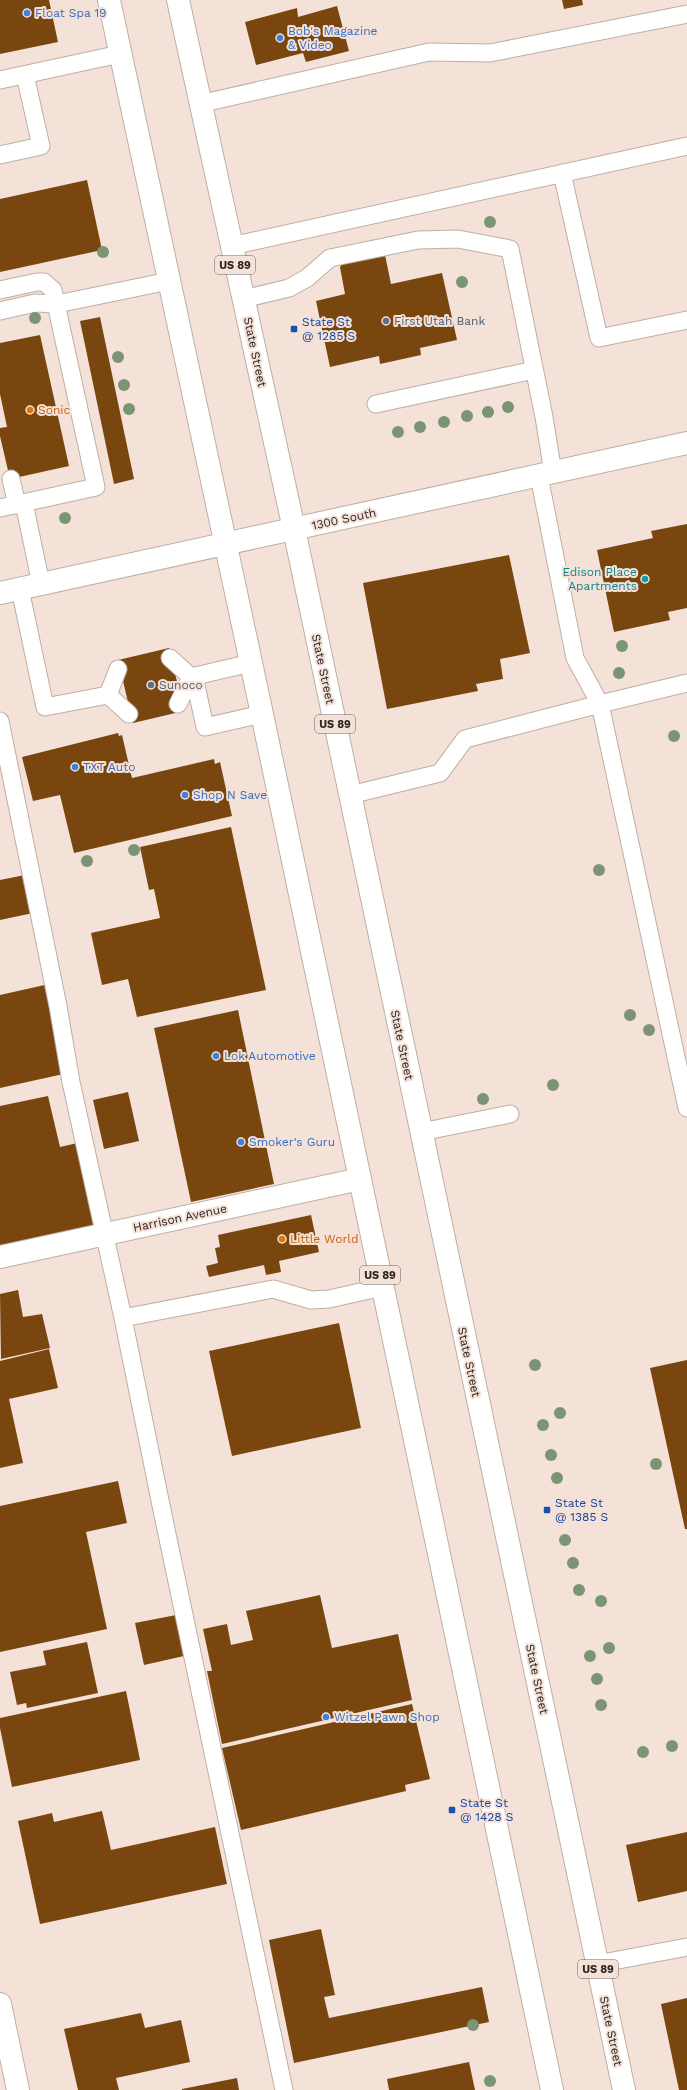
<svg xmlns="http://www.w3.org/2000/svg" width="687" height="2090" font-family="'Work Sans',sans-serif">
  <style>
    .building { fill: #7a460f }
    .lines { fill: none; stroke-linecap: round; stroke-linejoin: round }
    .lane-casing { stroke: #bfaea4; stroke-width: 19 }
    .street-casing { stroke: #bfaea4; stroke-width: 24 }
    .secondary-casing { stroke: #bfaea4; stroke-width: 24 }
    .primary-casing { stroke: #bfaea4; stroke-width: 24 }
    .lane { stroke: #fff; stroke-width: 17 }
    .street { stroke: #fff; stroke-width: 22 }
    .secondary { stroke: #fff; stroke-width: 22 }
    .primary { stroke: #fff; stroke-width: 22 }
    .tree { fill: #7b9474 }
    .shop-dot { fill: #3f7fe0; stroke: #f4e2d8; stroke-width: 1.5 }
    .service-dot { fill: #5c6f8a; stroke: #f4e2d8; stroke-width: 1.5 }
    .transit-dot { fill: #1a4fb4; stroke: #f4e2d8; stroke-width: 1.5 }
    .food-dot { fill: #e8710a; stroke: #f4e2d8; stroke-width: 1.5 }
    .culture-dot { fill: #0f9aa8; stroke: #f4e2d8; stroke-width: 1.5 }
    .labels { text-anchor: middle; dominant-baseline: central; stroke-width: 4; stroke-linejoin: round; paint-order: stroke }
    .shield { fill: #f4e2d8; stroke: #695e59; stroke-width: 1 }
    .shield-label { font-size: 11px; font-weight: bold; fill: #2d2623 }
    .shop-label { font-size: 12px; fill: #366cbe; stroke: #f4e2d8; text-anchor: start }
    .service-label { font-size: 12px; fill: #4e5e75; stroke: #f4e2d8; text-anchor: start }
    .transit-label { font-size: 12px; fill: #164399; stroke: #f4e2d8; text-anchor: start }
    .street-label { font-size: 12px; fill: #2d2623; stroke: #f4e2d8 }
    .food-label { font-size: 12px; fill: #c56008; stroke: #f4e2d8; text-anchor: start }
    .culture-label { font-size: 12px; fill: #0d838f; stroke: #f4e2d8; text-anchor: end }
  </style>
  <rect width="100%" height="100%" fill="#f4e2d8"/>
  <!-- building -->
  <path class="building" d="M0,0H49L58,42L0,54Z
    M562,0H582L583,5L564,9Z
    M337,6L349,51L306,62L303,53L256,65L245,22L297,8L298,17Z
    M87,180L102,250L0,272V199Z
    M384,250L391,284L442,273L457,340L420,348L421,355L380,364L379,356L330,367L316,301L345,294L340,267L345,259Z
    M100,317L134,479L114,484L80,321Z
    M40,335L69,466L10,479L0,436V428L7,427L0,394V343Z
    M687,524V608L668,612L670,620L614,632L597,550L653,538L651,531Z
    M509,555L530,653L500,659L503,679L476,684L478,691L387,709L363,583Z
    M169,648L184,711L133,723L118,660Z
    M118,733L119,736L122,735L132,778L214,759L215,764L220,762L232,816L74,853L60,795L33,801L22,757Z
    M231,827L266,990L137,1017L128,979L102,985L91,933L160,918L154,889L149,890L140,847Z
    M25,875L33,913L0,920V880Z
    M49,984L68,1073L0,1088V995Z
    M238,1010L274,1184L191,1202L154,1028Z
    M128,1092L139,1141L104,1149L93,1100Z
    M48,1096L60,1147L82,1142L100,1227L0,1249V1106Z
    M311,1215L319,1252L279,1261L281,1272L266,1275L264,1265L209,1277L206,1266L218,1263L215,1248L220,1247L218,1235Z
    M18,1290L23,1317L42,1314L50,1348L1,1359L0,1294Z
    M339,1323L361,1428L232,1456L209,1351Z
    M49,1349L58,1388L9,1399L23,1463L0,1468V1361Z
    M687,1360V1529H685L650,1368Z
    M118,1481L127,1523L86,1532L107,1629L0,1652V1506Z
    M320,1595L332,1648L398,1634L412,1700L222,1744L207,1671H212L203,1629L227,1624L231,1645L253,1640L246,1611Z
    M176,1615L184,1656L144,1665L135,1623Z
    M87,1642L98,1693L27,1708L26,1703L17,1705L10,1672L46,1665L43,1651Z
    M126,1691L140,1760L12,1787L0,1728V1718Z
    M412,1704L430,1779L405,1785L406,1791L241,1830L222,1748Z
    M102,1811L111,1850L215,1827L227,1884L40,1924L18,1821L52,1813L54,1822Z
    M687,1832V1891L638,1902L626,1845Z
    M321,1929L335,1995L324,1997L329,2018L482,1987L489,2022L294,2063L269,1940Z
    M687,1998V2090H679L661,2004Z
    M141,2013L145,2028L181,2020L190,2062L116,2078L119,2090H78L64,2029Z
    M469,2062L475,2090H389L387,2079Z
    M237,2078L239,2090H182V2089Z"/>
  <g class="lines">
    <!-- lane casing -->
    <g class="lane-casing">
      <path id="lane" d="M0,80L120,54
        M199,104L429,52L490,53L687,14
        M0,155L41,146L25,75
        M562,173L599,338L687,320
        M231,246L687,146
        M0,290L37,282H44L53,290L96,487L0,508
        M243,299L289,288L307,278L330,258L418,240L458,239L510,249L544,417L553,473
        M0,311L35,303L57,304L169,281
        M376,404L534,370
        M539,476L575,658L600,704L687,1108
        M11,479L17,505
        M24,503L41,584
        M20,589L45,707L108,695L118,669
        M170,658L191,677L251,663
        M194,676L205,727L262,714
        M108,695L129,714
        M178,704L191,677
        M0,721L58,1006L71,1082L123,1318L163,1515L284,2090
        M350,795L440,773L465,739L600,704L687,683
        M421,1132L510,1114
        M123,1318L273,1289L311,1300L329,1299L383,1287
        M597,1964L687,1947"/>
    </g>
    <!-- street casing -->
    <g class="street-casing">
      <path id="street" d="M0,1257L360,1179
        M0,2004L18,2090"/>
    </g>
    <!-- secondary casing -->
    <g class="secondary-casing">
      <path id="secondary" d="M0,593L687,443"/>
    </g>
    <!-- primary casing -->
    <g class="primary-casing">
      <path id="primary" d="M109,0L262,714L552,2090
        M178,0L294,529L624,2090"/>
    </g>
    <!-- lane -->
    <use href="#lane" class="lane"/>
    <!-- street -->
    <use href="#street" class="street"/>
    <!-- secondary -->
    <use href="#secondary" class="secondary"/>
    <!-- primary -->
    <use href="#primary" class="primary"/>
  </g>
  <!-- trees -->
  <g class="tree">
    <circle cx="490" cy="222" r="6"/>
    <circle cx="103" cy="252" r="6"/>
    <circle cx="462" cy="282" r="6"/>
    <circle cx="35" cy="318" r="6"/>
    <circle cx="118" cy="357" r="6"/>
    <circle cx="124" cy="385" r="6"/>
    <circle cx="508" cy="407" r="6"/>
    <circle cx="129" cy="409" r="6"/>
    <circle cx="488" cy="412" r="6"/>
    <circle cx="467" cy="416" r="6"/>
    <circle cx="444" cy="422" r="6"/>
    <circle cx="420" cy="427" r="6"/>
    <circle cx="398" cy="432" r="6"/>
    <circle cx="65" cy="518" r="6"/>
    <circle cx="622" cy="646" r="6"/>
    <circle cx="619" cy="673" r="6"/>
    <circle cx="674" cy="736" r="6"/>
    <circle cx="134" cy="850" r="6"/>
    <circle cx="87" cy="861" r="6"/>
    <circle cx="599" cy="870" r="6"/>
    <circle cx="630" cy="1015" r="6"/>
    <circle cx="649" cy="1030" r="6"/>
    <circle cx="553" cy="1085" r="6"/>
    <circle cx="483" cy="1099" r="6"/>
    <circle cx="535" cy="1365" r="6"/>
    <circle cx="560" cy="1413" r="6"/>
    <circle cx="543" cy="1425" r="6"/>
    <circle cx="551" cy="1455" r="6"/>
    <circle cx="656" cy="1464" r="6"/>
    <circle cx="557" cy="1478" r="6"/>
    <circle cx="565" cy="1540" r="6"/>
    <circle cx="573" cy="1563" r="6"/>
    <circle cx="579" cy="1590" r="6"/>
    <circle cx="601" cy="1601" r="6"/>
    <circle cx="609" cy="1648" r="6"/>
    <circle cx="590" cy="1656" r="6"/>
    <circle cx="597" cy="1679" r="6"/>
    <circle cx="601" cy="1705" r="6"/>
    <circle cx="672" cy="1746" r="6"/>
    <circle cx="643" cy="1752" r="6"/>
    <circle cx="473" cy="2025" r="6"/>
    <circle cx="490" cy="2081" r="6"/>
  </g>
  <!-- markers -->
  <g class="shop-dot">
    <circle cx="27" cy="13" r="4"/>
    <circle cx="280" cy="38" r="4"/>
    <circle cx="75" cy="767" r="4"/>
    <circle cx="185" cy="795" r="4"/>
    <circle cx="216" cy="1056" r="4"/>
    <circle cx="241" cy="1142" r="4"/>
    <circle cx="326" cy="1717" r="4"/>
  </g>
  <g class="service-dot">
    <circle cx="386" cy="321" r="4"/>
    <circle cx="151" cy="685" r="4"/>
  </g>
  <g class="transit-dot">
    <rect x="290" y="325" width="8" height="8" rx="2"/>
    <rect x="543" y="1506" width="8" height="8" rx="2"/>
    <rect x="448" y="1806" width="8" height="8" rx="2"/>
  </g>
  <g class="food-dot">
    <circle cx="30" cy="410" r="4"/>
    <circle cx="282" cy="1239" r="4"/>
  </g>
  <circle class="culture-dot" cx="645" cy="579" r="4"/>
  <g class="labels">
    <!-- shield labels -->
    <g class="shield">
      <rect x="215" y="256" width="40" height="18" rx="3"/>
      <rect x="315" y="715" width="40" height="18" rx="3"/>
      <rect x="360" y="1266" width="40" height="18" rx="3"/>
      <rect x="578" y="1960" width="40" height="18" rx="3"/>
    </g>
    <g class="shield-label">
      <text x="235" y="265">US 89</text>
      <text x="335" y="724">US 89</text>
      <text x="380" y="1275">US 89</text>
      <text x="598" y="1969">US 89</text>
    </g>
    <!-- shop labels -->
    <g class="shop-label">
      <text x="35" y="13">Float Spa 19</text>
      <text x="288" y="31">Bob's Magazine<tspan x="288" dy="14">&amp; Video</tspan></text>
      <text x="83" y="767">TXT Auto</text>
      <text x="193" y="795">Shop N Save</text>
      <text x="224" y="1056">Lok Automotive</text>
      <text x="249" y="1142">Smoker's Guru</text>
      <text x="334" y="1717">Witzel Pawn Shop</text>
    </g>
    <!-- service labels -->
    <g class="service-label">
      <text x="394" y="321">First Utah Bank</text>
      <text x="159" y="685">Sunoco</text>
    </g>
    <!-- transit labels -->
    <g class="transit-label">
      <text x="302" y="322">State St<tspan x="302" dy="14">@ 1285 S</tspan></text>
      <text x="555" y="1503">State St<tspan x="555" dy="14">@ 1385 S</tspan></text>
      <text x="460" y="1803">State St<tspan x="460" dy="14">@ 1428 S</tspan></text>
    </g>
    <!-- street labels -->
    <g class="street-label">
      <text transform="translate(255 352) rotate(78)">State Street</text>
      <text transform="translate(344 519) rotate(-12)">1300 South</text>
      <text transform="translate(323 669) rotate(78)">State Street</text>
      <text transform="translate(402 1045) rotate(78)">State Street</text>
      <text transform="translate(180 1218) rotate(-12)">Harrison Avenue</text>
      <text transform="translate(469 1362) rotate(78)">State Street</text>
      <text transform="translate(537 1679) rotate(78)">State Street</text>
      <text transform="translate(611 2031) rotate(78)">State Street</text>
    </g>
    <!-- food labels -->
    <g class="food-label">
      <text x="38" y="410">Sonic</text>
      <text x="290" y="1239">Little World</text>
    </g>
    <!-- culture labels -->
    <g class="culture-label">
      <text x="637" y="572">Edison Place<tspan x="637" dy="14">Apartments</tspan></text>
    </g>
  </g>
</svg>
